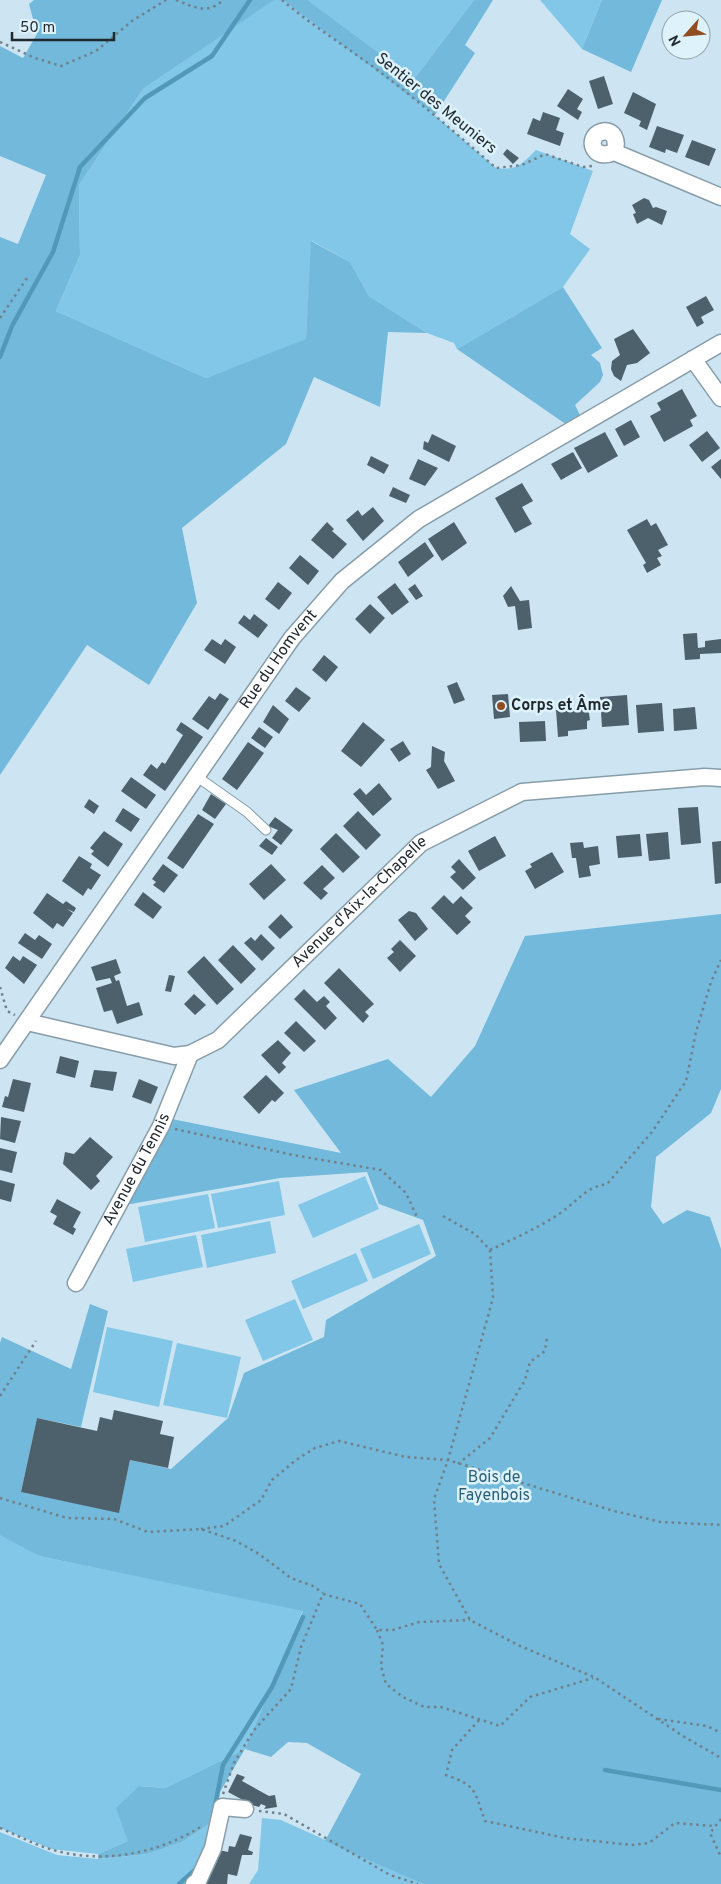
<svg xmlns="http://www.w3.org/2000/svg" width="721" height="1884" font-family="Overpass,sans-serif">
  <style>
    .green { fill: #83c7e8 }
    .forest { fill: #72b9db }
    .lines { fill: none; stroke-linecap: round; stroke-linejoin: round }
    .stream { stroke: #5299b9; stroke-width: 4.5 }
    .building { fill: #4c616c }
    .service-casing { stroke: #879da9; stroke-width: 11 }
    .minor-casing { stroke: #879da9; stroke-width: 19 }
    .path { stroke: #71818a; stroke-width: 2.5; stroke-dasharray: 2.5 4; stroke-linecap: butt }
    .service { stroke: #fff; stroke-width: 9 }
    .minor { stroke: #fff; stroke-width: 16 }
    .poi-dot { fill: #914c21; stroke: #def2fc; stroke-width: 2 }
    .labels { text-anchor: middle; dominant-baseline: central; stroke-width: 5; stroke-linejoin: round; paint-order: stroke }
    .street-label { font-size: 16px; fill: #1f282d; stroke: #def2fc }
    .poi-label { font-size: 16px; font-weight: bold; fill: #1f282d; stroke: #def2fc; text-anchor: start }
    .park-label { font-size: 16px; fill: #285f77; stroke: #def2fc }
  </style>
  <rect width="100%" height="100%" fill="#cde5f2"/>
  <!-- green -->
  <path class="green" d="M273,0H283L417,100L496,168C517,171 522,164 536,150L593,171L570,234L590,249L563,287L457,349L454,343L427,333L369,296L350,262L312,241L306,340L206,378L56,311L80,255L79,185L143,89Z
    M308,0H474L414,79Z
    M540,0H602L582,49Z
    M365,1176L379,1209L313,1238L298,1205Z
    M279,1181L285,1215L218,1228L211,1194Z
    M208,1194L215,1228L145,1242L138,1207Z
    M270,1221L276,1253L207,1268L201,1235Z
    M419,1224L431,1254L373,1279L360,1249Z
    M196,1235L203,1267L133,1282L126,1249Z
    M356,1253L368,1281L303,1309L291,1281Z
    M295,1299L313,1340L263,1361L245,1320Z
    M107,1327L173,1341L159,1407L93,1392Z
    M177,1343L241,1357L227,1418L163,1405Z
    M0,1534L39,1556L303,1610L245,1749L165,1788L139,1786L128,1841L98,1854L51,1849L0,1828Z
    M262,1818L281,1820L423,1884H249L258,1870Z
    M215,1820L208,1849L190,1881L185,1884H0V1832L57,1855L98,1859L148,1854L182,1842Z"/>
  <!-- forest -->
  <path class="forest" d="M34,0H274L143,89L79,185L80,255L56,311L206,378L306,339L311,241L350,262L369,296L427,333L388,332L380,407L314,377L286,444L182,528L197,603L149,685L87,645L0,775V237L18,244L46,175L0,156V46L23,58L37,34L29,4Z
    M283,0H308L414,79L474,0H493L465,45L475,53L435,115Z
    M602,0H662L631,72L582,49Z
    M563,287L602,348L591,355L600,363L603,375L600,382L575,405L581,417L567,425L457,349Z
    M721,914V1089L711,1113L656,1157L651,1207L663,1224L687,1210L710,1217L721,1249V1884H423L325,1841L361,1774L307,1743L288,1742L271,1757L245,1749L220,1792L215,1820L182,1842L148,1854L98,1859V1854L128,1841L116,1808L139,1786L165,1788L245,1749L303,1611L39,1556L0,1535V1343L2,1337L71,1369L90,1304L108,1311L81,1427L37,1418L21,1492L119,1512L130,1460L171,1469L228,1418L244,1373L324,1337L326,1320L436,1256L423,1220L379,1204L367,1172L280,1178L119,1206L167,1118L341,1153L294,1090L388,1059L431,1097L475,1046L525,936Z"/>
  <g class="lines">
    <!-- stream -->
    <path class="stream" d="M0,357L12,326L53,252L80,167L145,98L212,56L250,0
      M605,1770L721,1790
      M215,1806L223,1765L272,1687L303,1617
      M179,1884L197,1868"/>
  </g>
  <!-- building -->
  <path class="building" d="M604,76L613,104L598,109L589,81Z
    M568,89L583,99L577,109L582,112L578,120L557,106Z
    M633,92L656,104L647,130L639,126L641,121L624,113Z
    M543,112L560,118L556,130L564,133L560,146L527,134L533,118L540,121Z
    M657,126L684,135L677,153L666,149L665,153L649,147Z
    M692,140L716,149L709,166L685,157Z
    M507,149L519,158L513,164L503,154Z
    M644,198L649,200L653,208L656,207L667,211L662,225L648,218L637,224L633,214L636,213L632,205Z
    M706,296L714,310L701,317L704,323L697,327L686,307Z
    M633,329L650,353L637,363L627,365L621,381L614,376L611,369L612,361L620,355L614,339Z
    M682,389L697,416L690,420L693,426L664,442L650,416L661,410L657,403Z
    M631,420L640,437L624,446L615,429Z
    M707,431L720,448L702,462L689,445Z
    M605,432L618,456L588,473L574,448Z
    M432,434L456,446L449,462L423,449L424,441L428,443Z
    M573,452L582,468L561,480L551,464Z
    M371,456L389,465L384,474L367,465Z
    M418,459L438,468L425,486L409,479Z
    M721,459V479L711,467Z
    M522,483L533,501L522,507L532,524L515,533L495,498Z
    M393,487L410,495L406,503L389,496Z
    M373,507L384,521L363,541L346,520L358,510L362,516Z
    M647,519L651,526L656,523L668,545L658,550L662,556L657,558L661,565L647,573L643,565L646,563L627,530Z
    M327,522L334,529L332,531L347,544L333,559L311,540Z
    M454,522L467,543L442,561L428,539Z
    M425,542L434,556L408,577L398,562Z
    M300,555L319,571L308,585L289,568Z
    M278,582L292,593L279,610L265,599Z
    M395,583L409,602L392,615L377,597Z
    M415,584L423,596L416,600L408,589Z
    M511,586L520,601L529,600L532,628L518,630L515,606L508,607L503,596Z
    M370,604L385,618L370,634L355,619Z
    M254,614L268,625L258,638L238,623L244,615L250,620Z
    M697,633L698,648L705,647V641L721,639V653L700,654V659L685,660L683,634Z
    M212,639L221,645L225,639L236,647L225,664L204,650Z
    M324,655L338,667L326,682L312,670Z
    M457,682L465,700L454,704L447,686Z
    M296,687L311,698L299,712L285,701Z
    M220,693L229,699L208,730L192,719L209,696L215,700Z
    M508,694L510,717L494,719L492,695Z
    M627,695L629,725L602,727L600,697Z
    M662,703L664,731L638,733L636,705Z
    M273,705L289,719L279,734L263,722Z
    M588,707L590,720L587,721V729L568,731V736L558,737L556,710Z
    M695,707L697,729L674,731L673,709Z
    M545,721L546,741L520,742L519,722Z
    M181,722L203,737L165,791L143,775L151,764L157,769L162,762L165,764L183,735L176,730Z
    M363,722L385,740L361,767L341,751Z
    M259,727L273,737L265,748L251,738Z
    M403,741L411,754L399,762L390,749Z
    M248,742L264,753L237,790L222,779Z
    M432,746L445,752L444,761L455,781L438,789L426,770L431,767Z
    M131,777L156,795L146,809L121,791Z
    M379,783L392,799L373,816L353,794L360,788L366,795Z
    M211,794L226,804L215,819L202,810Z
    M89,799L99,806L94,814L84,807Z
    M698,807L701,843L681,845L678,808Z
    M123,808L140,819L131,832L115,821Z
    M358,811L381,835L366,850L343,826Z
    M198,814L214,824L183,869L167,858Z
    M275,817L293,830L281,845L272,838L278,830L268,826Z
    M104,831L123,844L108,867L91,854L94,851L90,848Z
    M668,832L670,859L649,861L646,834Z
    M336,833L360,857L343,873L320,849Z
    M640,834L642,856L618,858L616,836Z
    M495,836L506,856L479,871L468,851Z
    M266,838L278,847L272,855L259,846Z
    M721,841V883L715,884L712,842Z
    M583,842L584,848L598,846L600,864L589,866L591,876L579,878L576,858H572L570,843Z
    M552,852L564,872L535,889L525,871L532,867L530,864Z
    M79,856L92,864L90,868L101,875L91,890L88,888L83,896L62,881Z
    M459,859L476,878L463,890L450,877L456,872L451,867Z
    M163,864L178,875L164,893L153,885L156,882L152,879Z
    M271,864L286,880L264,900L249,884Z
    M322,865L335,878L323,889L328,893L321,900L303,883Z
    M143,892L162,907L153,919L134,905Z
    M47,893L63,904L66,901L76,908L74,912L67,909L73,913L63,927L57,923L53,929L33,913Z
    M444,895L453,904L461,896L473,908L465,916L471,922L457,935L431,908Z
    M409,911L416,913L428,929L415,941L398,920Z
    M281,914L293,927L280,939L268,927Z
    M25,933L35,940L39,935L52,944L42,959L18,943Z
    M261,934L275,948L262,961L244,943L251,937L255,941Z
    M400,940L416,956L400,972L387,958L394,952L391,949Z
    M233,945L256,969L241,984L218,960Z
    M13,956L20,961L23,956L37,965L24,984L5,968Z
    M204,956L234,989L217,1005L187,972Z
    M116,959L121,973L114,976L116,981L119,980L127,1006L139,1002L143,1015L117,1024L112,1010L104,1012L96,988L112,983L110,978L96,981L91,967Z
    M339,968L374,1004L365,1012L369,1016L363,1023L324,983Z
    M169,975L175,976L171,992L165,991Z
    M304,989L317,1002L324,996L330,1002L326,1006L337,1018L325,1030L294,999Z
    M194,994L206,1005L195,1015L184,1004Z
    M296,1021L316,1041L304,1052L284,1033Z
    M278,1040L291,1053L282,1063L286,1067L279,1074L261,1055Z
    M60,1056L79,1061L75,1078L56,1073Z
    M94,1070L117,1072L113,1091L90,1087Z
    M266,1075L284,1093L275,1102L272,1100L259,1114L243,1097Z
    M13,1079L31,1083L24,1112L2,1107L5,1096L8,1097Z
    M139,1079L158,1087L151,1104L132,1097Z
    M1,1117L21,1121L15,1143L0,1139Z
    M90,1137L113,1157L96,1176L100,1181L91,1190L63,1164L65,1152L74,1154Z
    M0,1148L17,1152L12,1173L0,1170Z
    M0,1180L15,1184L11,1202L0,1199Z
    M57,1199L81,1212L73,1227L76,1229L73,1235L53,1224L57,1216L50,1212Z
    M114,1410L163,1421L160,1434L174,1437L168,1468L130,1460L119,1513L21,1492L37,1418L97,1431L100,1417L112,1420Z
    M237,1774L245,1777L242,1781L269,1796L275,1795L277,1807L264,1809L266,1806L261,1804L259,1807L252,1805L228,1792Z
    M240,1834L252,1837L248,1850L253,1852L252,1855H242L237,1876L228,1874L227,1884H203L202,1883L213,1869L219,1850L228,1852L229,1846L235,1847Z"/>
  <g class="lines">
    <!-- service casing -->
    <g class="service-casing">
      <path id="service" d="M196,776L247,812L266,830"/>
    </g>
    <!-- minor casing -->
    <g class="minor-casing">
      <g id="minor">
        <path d="M614,152C618,143 615,128 601,132C586,137 592,162 614,152L721,197"/>
        <path d="M693,359L721,398"/>
        <path id="s1" d="M27,1022L174,1056L190,1054L218,1040L421,843L522,792L705,777L721,778"/>
        <path id="s2" d="M0,1060L292,638L342,581L419,519L721,343"/>
        <path id="s3" d="M76,1283L161,1126L190,1054"/>
        <path d="M194,1884L198,1881L213,1848L222,1807L245,1809"/>
      </g>
    </g>
    <!-- path -->
    <path class="path" d="M176,0C194,7 208,15 223,0
      M282,0C310,24 342,44 372,66C415,98 456,133 496,168L522,165L545,154L583,167L592,166
      M0,42L35,58L61,66L96,51L132,21L166,0
      M0,318L27,278
      M0,987L7,1011L15,1015
      M175,1129L293,1155L381,1170L406,1193L417,1217
      M443,1216L475,1234L490,1250L493,1298L448,1460L434,1499L439,1564L470,1620L520,1646L594,1677L683,1736L721,1758
      M490,1250C513,1239 538,1228 559,1214C576,1203 585,1187 607,1184L652,1132L686,1081L696,1032L711,982L721,960
      M0,1396L36,1341
      M458,1464L490,1438L525,1380L530,1362L545,1351L547,1337
      M0,1498L67,1518L114,1519L148,1532L201,1529L236,1541L259,1554L291,1578L313,1586L323,1593
      M201,1529L224,1526L261,1500L272,1480L296,1460L315,1448L339,1441L406,1457L448,1460L614,1511L661,1522L721,1525
      M377,1630L383,1645L381,1666L386,1684L403,1697L424,1707H441L500,1726L530,1697L593,1678
      M658,1719L707,1726L721,1733
      M479,1720L452,1750L446,1775C478,1786 474,1791 485,1821L565,1838L632,1845L649,1843L675,1823L714,1826
      M223,1794L234,1763L254,1730L291,1689L301,1647L323,1594L360,1604L377,1630H393L419,1622L470,1620
      M259,1811L284,1814L390,1875L418,1884
      M721,1819L710,1833L721,1857
      M0,1828C17,1835 33,1844 50,1849C102,1865 158,1854 202,1826"/>
    <!-- service -->
    <use href="#service" class="service"/>
    <!-- minor -->
    <use href="#minor" class="minor"/>
  </g>
  <!-- markers -->
  <circle class="poi-dot" cx="501" cy="706" r="5"/>
  <g class="labels">
    <!-- street labels -->
    <g class="street-label">
      <text transform="translate(436 104) rotate(39)">Sentier des Meuniers</text>
      <text stroke="none"><textPath href="#s2" startOffset="488">Rue du Homvent</textPath></text>
      <text stroke="none"><textPath href="#s1" startOffset="396">Avenue d'Aix-la-Chapelle</textPath></text>
      <text stroke="none"><textPath href="#s3" startOffset="129">Avenue du Tennis</textPath></text>
    </g>
    <!-- poi labels -->
    <g class="poi-label">
      <text x="511" y="706">Corps et Âme</text>
    </g>
    <!-- park labels -->
    <g class="park-label">
      <text x="494" y="1478">Bois de<tspan x="494" dy="18">Fayenbois</tspan></text>
    </g>
  </g>
  <!-- north arrow -->
  <g transform="translate(686 35) rotate(243)"><circle r="24" fill="#def2fc" stroke="#92a1a9"/>
  <path d="M0-4L9 19L0 12L-9 19Z" fill="#914c21"/>
  <text y="-8" font-size="14" font-weight="bold" text-anchor="middle" fill="#1f282d">N</text>
  </g>
  <!-- scale -->
  <path d="M12 32v8h102v-8" fill="none" stroke="#1f282d" stroke-width="2.5"/>
  <text x="20" y="32" font-size="15" fill="#1f282d" stroke="#def2fc" stroke-width="4" paint-order="stroke">50 m</text>
</svg>
